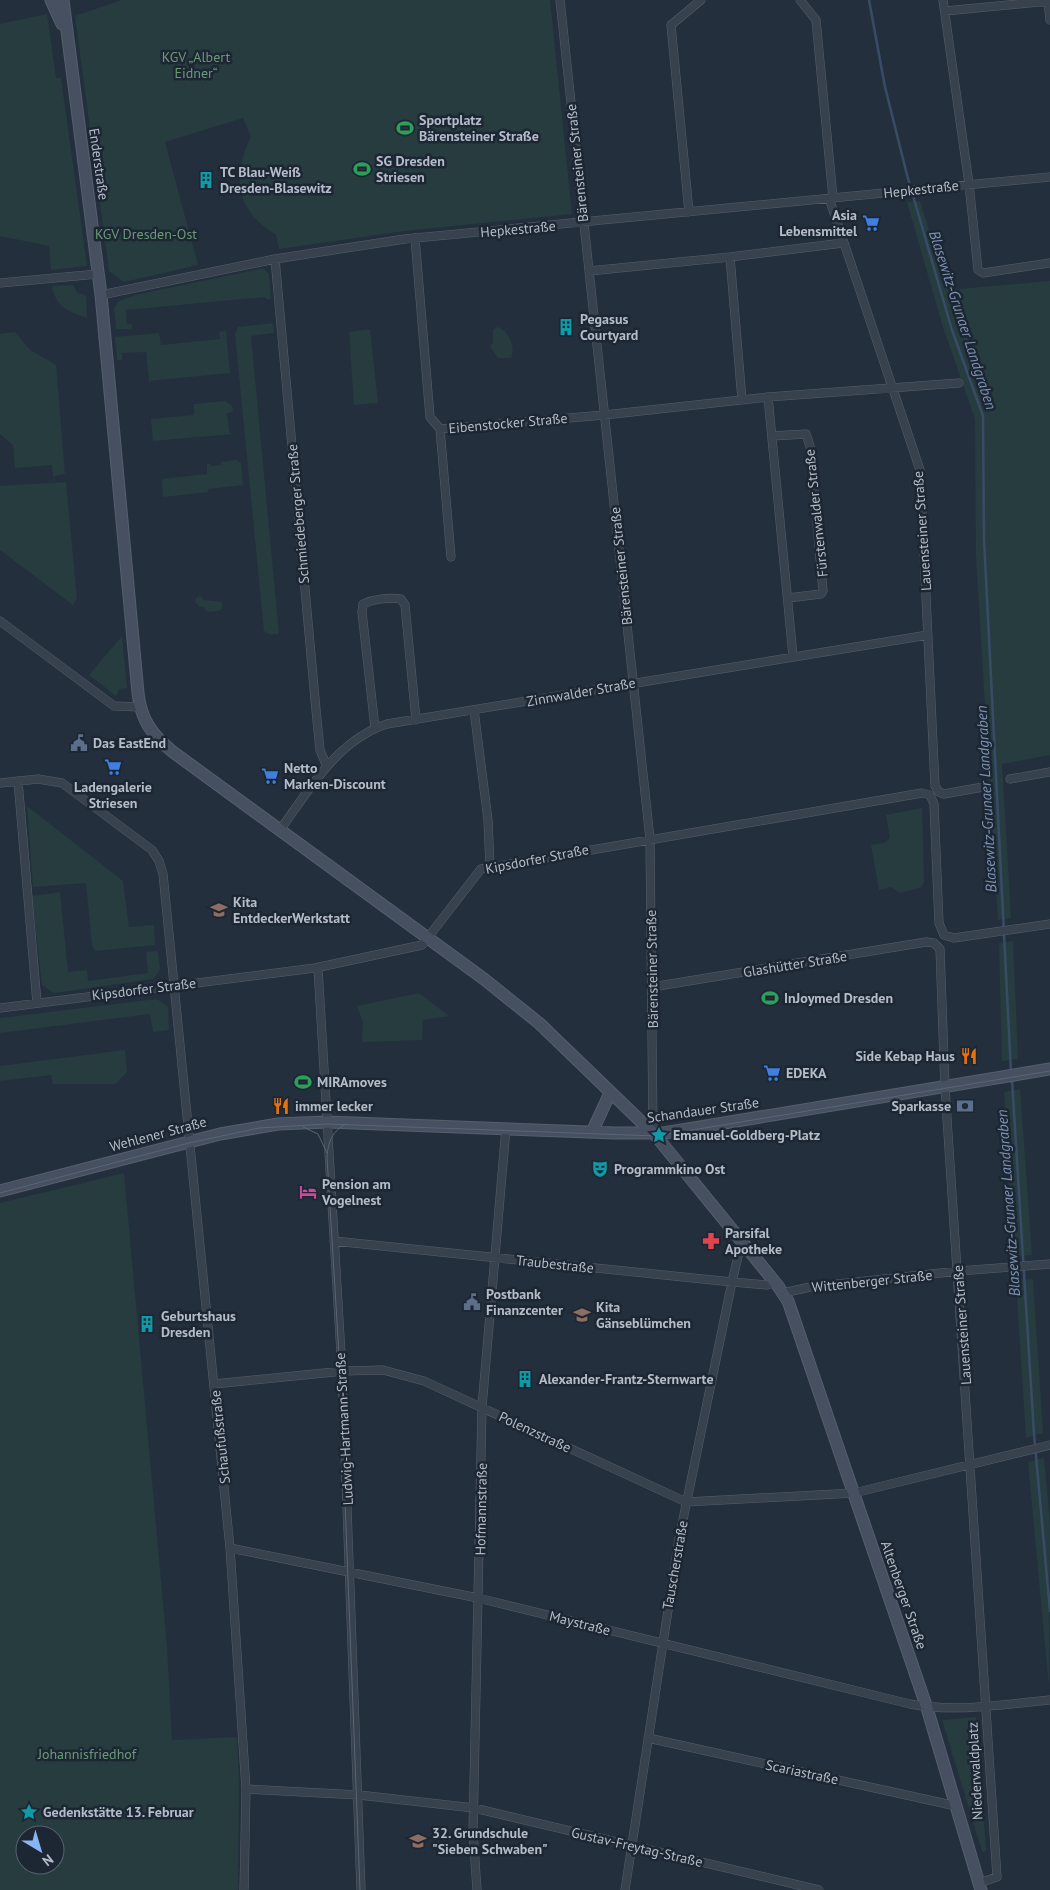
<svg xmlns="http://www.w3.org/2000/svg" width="1050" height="1890" font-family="'PT Sans',sans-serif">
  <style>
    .green { fill: #263c3f; fill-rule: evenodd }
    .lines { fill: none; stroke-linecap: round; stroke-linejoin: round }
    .stream { stroke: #394c67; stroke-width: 2.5 }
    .street-casing { stroke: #565f6c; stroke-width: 9 }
    .secondary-casing { stroke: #565f6c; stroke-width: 13 }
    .street { stroke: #38414e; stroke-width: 8 }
    .secondary { stroke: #465061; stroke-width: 11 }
    .tram { stroke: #5a6575; stroke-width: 1 }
    .labels { text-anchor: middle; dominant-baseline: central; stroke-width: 5; stroke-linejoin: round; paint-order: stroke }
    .park-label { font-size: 14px; fill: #6b9a76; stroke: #1d2633 }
    .poi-label { font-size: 14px; font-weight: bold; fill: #b4bcc9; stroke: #1d2633; text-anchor: start }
    .street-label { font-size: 14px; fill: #b4bcc9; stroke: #1d2633 }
    .water-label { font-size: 15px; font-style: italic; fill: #7c92b1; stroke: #1d2633 }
  </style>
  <rect width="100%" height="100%" fill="#242f3e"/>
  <!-- green -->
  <path class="green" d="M122,0H550L572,214L404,231L279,249L276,235C236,211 231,177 251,137L243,118L165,142L198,265L124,282L109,271L75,16Z
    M47,14L56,78H61L87,266L51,270L49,246L0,236V24Z
    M920,201L948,290L1050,281V755L1002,764L1011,918L998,920L976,556L975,419L943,327L907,202Z
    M259,269H264L269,274L271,299H266L265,297L126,310L127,324H132V329H116L114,308L119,301L135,295Z
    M73,285L77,292L86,296L87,318C68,312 55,306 52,286Z
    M273,323L274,333L251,336L279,634L271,635L264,631L235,334L238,327Z
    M497,327C509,330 516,347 511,358H498L490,346L493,343V330Z
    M370,329L378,403L354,405L349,332Z
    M226,331L230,373L149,381L146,352L122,353V360H117L115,337L159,333L161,345L220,339L219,332Z
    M15,332L30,350L56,365L65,474L53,476L52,465L15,468L13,445L0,434V334Z
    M225,401L232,406L233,412L227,413L229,431L232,434L153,441L151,419L194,415V404Z
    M236,460L241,463L243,485L208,489V492L163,497L162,479L207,474V464H210L211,466L221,465V462Z
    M66,482L77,599L73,605L0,550V486Z
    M200,596L204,600L222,602V608L219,611L207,612L204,607H200L195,602L196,598Z
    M122,636L127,688L119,689L116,696L89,675Z
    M27,806L123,881L129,927L154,925L155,945L95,951L92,945L86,883L33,887Z
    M922,808L924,881L922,887L900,893L891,887L879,890L871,845L884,843L890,838L886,815Z
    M60,892L68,972L87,970L88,981L148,973L146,952L158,951L160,970L153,979L54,993L42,985L32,896Z
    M1013,941L1018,1059L1002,1061L999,943Z
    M419,993L449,1016L423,1020L422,1040L362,1042L363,1022L357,1006Z
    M157,999L168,1007L169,1030L153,1032L150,1014L0,1033V1018Z
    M125,1050L127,1072L115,1084H53L51,1075L0,1081V1066Z
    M1020,1089L1032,1255L1014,1257L1004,1092Z
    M124,1173L167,1647L172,1740L237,1737L239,1779L238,1890H0V1203ZM25,1835H55V1865H25Z
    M1033,1279L1043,1433L1026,1438L1016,1280Z
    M1044,1458L1050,1523L1049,1687L1028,1462Z
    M976,1717L986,1850L984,1852L982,1851L942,1720Z"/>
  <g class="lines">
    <!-- stream -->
    <path class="stream" d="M869,0L885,87L907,175L952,330L983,416L984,539L1011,1072
      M1012,1080L1034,1434L1050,1611"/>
    <!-- street casing -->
    <g class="street-casing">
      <path id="street" d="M560,0L650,839L653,1133
        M800,0L816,20L833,198
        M943,0L969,184L978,270L983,273L1050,263
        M1048,1L1050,20
        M945,11L1050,1
        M829,198L920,470L935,786L939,792L944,794L983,787
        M689,212L671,25L701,0
        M415,238L430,417L440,429L604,415L768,397L959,383
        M730,257L742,400
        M275,259L316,710L320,750L327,767
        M589,271L730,257L843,243
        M0,283L98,274
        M101,295L275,259L405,239L1050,177
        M768,397L793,656
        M440,429L451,557
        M772,436L806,434L810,446L823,591L821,594L788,598
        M0,621L114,706L140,707
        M474,710L488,820L490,867
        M375,728L362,612L363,604C374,599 389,597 401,599L405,605L416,720
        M1010,779L1050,772
        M18,781L37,1003
        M0,783L38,779L62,783L152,850L159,861L163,874L230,1548L246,1789L244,1890
        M280,830C309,790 337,740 387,724L928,635
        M318,968L342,1371L361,1890
        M652,987L926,942L934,943L940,949L945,1088L997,1877L979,1883
        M0,1008L315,968L422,945L481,869L922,793L930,795L934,804L939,923L944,935L954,938L1050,924
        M334,1241L732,1282L767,1285L775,1282
        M783,1293L810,1287L959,1271L1050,1264
        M214,1384L344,1371L383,1370L424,1381L686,1502L854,1493L1050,1445
        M230,1548L478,1598L910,1704C956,1713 1004,1704 1050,1700
        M648,1738L956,1806
        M246,1789L359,1795L474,1808L819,1890
        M477,1890L473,1832L482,1407L506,1128
        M625,1890L679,1539L732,1282L739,1252L744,1245"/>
    </g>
    <!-- secondary casing -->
    <g class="secondary-casing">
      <path id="secondary" d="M51,0L62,24
        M63,0L101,295L138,693C141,720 152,735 173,752L484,979L540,1024L656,1136L778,1286L788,1301L927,1708L981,1890
        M592,1132L610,1093
        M0,1191L220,1134L278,1124L327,1122L615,1133H664L1050,1069"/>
    </g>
    <!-- street -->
    <use href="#street" class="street"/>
    <!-- secondary -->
    <use href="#secondary" class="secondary"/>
    <!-- tram -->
    <path class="tram" d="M346,1124C332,1131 328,1142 327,1157L340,1371L360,1890
      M303,1127L318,1134L327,1153
      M0,1193L189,1143L259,1128L327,1124L656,1136L1050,1071"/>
  </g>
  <!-- icons -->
  <defs>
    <g id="stadium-bare" transform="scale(1.35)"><path d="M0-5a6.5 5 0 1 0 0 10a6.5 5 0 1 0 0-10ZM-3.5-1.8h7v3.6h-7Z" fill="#2e9e5b" stroke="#1d2633" stroke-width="2.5" paint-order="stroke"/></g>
    <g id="building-bare" transform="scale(1.35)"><path d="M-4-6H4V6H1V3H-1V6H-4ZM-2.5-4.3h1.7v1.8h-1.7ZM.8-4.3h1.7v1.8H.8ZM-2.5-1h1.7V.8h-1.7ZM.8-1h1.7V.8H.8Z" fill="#0f9aa8" stroke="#1d2633" stroke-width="2.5" paint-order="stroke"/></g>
    <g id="supermarket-bare" transform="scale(1.35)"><path d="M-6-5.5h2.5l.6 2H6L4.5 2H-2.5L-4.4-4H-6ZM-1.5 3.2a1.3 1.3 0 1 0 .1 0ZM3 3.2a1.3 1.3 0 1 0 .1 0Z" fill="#3f7fe0" stroke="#1d2633" stroke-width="2.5" paint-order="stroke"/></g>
    <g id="civic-bare" transform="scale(1.35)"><path d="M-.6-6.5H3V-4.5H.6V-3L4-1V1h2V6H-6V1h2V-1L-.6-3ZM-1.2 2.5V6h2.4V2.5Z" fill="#5c6f8a" stroke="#1d2633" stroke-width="2.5" paint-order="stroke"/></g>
    <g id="school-bare" transform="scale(1.35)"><path d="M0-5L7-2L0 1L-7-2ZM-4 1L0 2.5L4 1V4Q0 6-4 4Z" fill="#8d6e63" stroke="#1d2633" stroke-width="2.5" paint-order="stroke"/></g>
    <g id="restaurant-bare" transform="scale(1.35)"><path d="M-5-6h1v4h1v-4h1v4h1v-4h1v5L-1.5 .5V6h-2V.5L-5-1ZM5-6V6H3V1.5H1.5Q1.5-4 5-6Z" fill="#e8710a" stroke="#1d2633" stroke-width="2.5" paint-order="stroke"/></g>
    <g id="bank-bare" transform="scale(1.35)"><path d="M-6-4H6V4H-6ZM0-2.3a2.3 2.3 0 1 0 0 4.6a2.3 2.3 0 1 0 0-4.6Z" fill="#5c6f8a" stroke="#1d2633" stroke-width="2.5" paint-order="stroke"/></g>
    <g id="sight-bare" transform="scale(1.35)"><path d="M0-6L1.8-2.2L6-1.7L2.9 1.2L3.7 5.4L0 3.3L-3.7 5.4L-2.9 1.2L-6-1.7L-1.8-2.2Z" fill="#0f9aa8" stroke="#1d2633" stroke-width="2.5" paint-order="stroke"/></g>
    <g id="theatre-bare" transform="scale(1.35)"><path d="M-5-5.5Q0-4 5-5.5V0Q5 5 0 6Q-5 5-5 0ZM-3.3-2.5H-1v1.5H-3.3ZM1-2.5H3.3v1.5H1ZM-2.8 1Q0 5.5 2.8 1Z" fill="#0f9aa8" stroke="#1d2633" stroke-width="2.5" paint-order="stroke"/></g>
    <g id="hotel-bare" transform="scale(1.35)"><path d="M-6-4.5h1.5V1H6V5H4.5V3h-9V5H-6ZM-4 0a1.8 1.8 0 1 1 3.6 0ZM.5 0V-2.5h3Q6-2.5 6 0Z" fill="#d1479c" stroke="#1d2633" stroke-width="2.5" paint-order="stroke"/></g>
    <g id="pharmacy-bare" transform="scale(1.35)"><path d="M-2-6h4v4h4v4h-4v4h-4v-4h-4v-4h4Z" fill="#e0444e" stroke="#1d2633" stroke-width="2.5" paint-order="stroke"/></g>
  </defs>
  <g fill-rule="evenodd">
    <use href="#stadium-bare" x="405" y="128"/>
    <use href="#stadium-bare" x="362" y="169"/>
    <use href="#building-bare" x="206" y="180"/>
    <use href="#supermarket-bare" x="871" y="223"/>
    <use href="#building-bare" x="566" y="327"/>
    <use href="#civic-bare" x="79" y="743"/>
    <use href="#supermarket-bare" x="113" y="767"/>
    <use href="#supermarket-bare" x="270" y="776"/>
    <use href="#school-bare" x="219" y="910"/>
    <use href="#stadium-bare" x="770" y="998"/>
    <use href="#restaurant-bare" x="969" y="1056"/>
    <use href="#supermarket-bare" x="772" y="1073"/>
    <use href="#stadium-bare" x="303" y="1082"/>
    <use href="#restaurant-bare" x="281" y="1106"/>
    <use href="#bank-bare" x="965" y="1106"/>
    <use href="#sight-bare" x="659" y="1135"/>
    <use href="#theatre-bare" x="600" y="1169"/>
    <use href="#hotel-bare" x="308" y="1192"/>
    <use href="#pharmacy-bare" x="711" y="1241"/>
    <use href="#civic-bare" x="472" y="1302"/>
    <use href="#school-bare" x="582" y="1315"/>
    <use href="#building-bare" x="147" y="1324"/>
    <use href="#building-bare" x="525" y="1379"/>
    <use href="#sight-bare" x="29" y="1812"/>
    <use href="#school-bare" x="418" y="1841"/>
  </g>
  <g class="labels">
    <!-- park labels -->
    <g class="park-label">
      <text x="196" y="57">KGV „Albert<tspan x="196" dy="16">Eidner“</tspan></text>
      <text x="146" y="234">KGV Dresden-Ost</text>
      <text x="87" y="1754">Johannisfriedhof</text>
    </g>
    <!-- poi labels -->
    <g class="poi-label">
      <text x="419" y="120">Sportplatz<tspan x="419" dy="16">Bärensteiner Straße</tspan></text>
      <text x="376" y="161">SG Dresden<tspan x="376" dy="16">Striesen</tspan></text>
      <text x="220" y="172">TC Blau-Weiß<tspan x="220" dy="16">Dresden-Blasewitz</tspan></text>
      <text x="857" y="215" text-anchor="end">Asia<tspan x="857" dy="16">Lebensmittel</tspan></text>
      <text x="580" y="319">Pegasus<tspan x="580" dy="16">Courtyard</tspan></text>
      <text x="93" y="743">Das EastEnd</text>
      <text x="284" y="768">Netto<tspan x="284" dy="16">Marken-Discount</tspan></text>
      <text x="113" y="787" text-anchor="middle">Ladengalerie<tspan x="113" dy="16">Striesen</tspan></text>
      <text x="233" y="902">Kita<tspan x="233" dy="16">EntdeckerWerkstatt</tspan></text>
      <text x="784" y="998">InJoymed Dresden</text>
      <text x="955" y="1056" text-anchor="end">Side Kebap Haus</text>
      <text x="786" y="1073">EDEKA</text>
      <text x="317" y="1082">MIRAmoves</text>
      <text x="295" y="1106">immer lecker</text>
      <text x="951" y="1106" text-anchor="end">Sparkasse</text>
      <text x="673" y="1135">Emanuel-Goldberg-Platz</text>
      <text x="614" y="1169">Programmkino Ost</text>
      <text x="322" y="1184">Pension am<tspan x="322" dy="16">Vogelnest</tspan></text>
      <text x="725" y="1233">Parsifal<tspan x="725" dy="16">Apotheke</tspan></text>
      <text x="486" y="1294">Postbank<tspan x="486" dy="16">Finanzcenter</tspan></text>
      <text x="596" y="1307">Kita<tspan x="596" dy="16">Gänseblümchen</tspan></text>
      <text x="161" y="1316">Geburtshaus<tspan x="161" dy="16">Dresden</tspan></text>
      <text x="539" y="1379">Alexander-Frantz-Sternwarte</text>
      <text x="43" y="1812">Gedenkstätte 13. Februar</text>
      <text x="432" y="1833">32. Grundschule<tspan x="432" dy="16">"Sieben Schwaben"</tspan></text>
    </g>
    <!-- street labels -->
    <g class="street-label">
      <text transform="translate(577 163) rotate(-96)">Bärensteiner Straße</text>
      <text transform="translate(99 164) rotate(82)">Enderstraße</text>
      <text transform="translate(921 189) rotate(-6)">Hepkestraße</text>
      <text transform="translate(518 229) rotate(-5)">Hepkestraße</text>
      <text transform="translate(508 423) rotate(-5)">Eibenstocker Straße</text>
      <text transform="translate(816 513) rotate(-96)">Fürstenwalder Straße</text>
      <text transform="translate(298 514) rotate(-95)">Schmiedeberger Straße</text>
      <text transform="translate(922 531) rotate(-94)">Lauensteiner Straße</text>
      <text transform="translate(621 566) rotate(-96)">Bärensteiner Straße</text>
      <text transform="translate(581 692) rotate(-10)">Zinnwalder Straße</text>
      <text transform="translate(537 859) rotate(-11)">Kipsdorfer Straße</text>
      <text transform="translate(795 964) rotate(-9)">Glashütter Straße</text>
      <text transform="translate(652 969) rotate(-91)">Bärensteiner Straße</text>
      <text transform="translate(144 989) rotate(-7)">Kipsdorfer Straße</text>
      <text transform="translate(703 1110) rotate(-8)">Schandauer Straße</text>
      <text transform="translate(158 1134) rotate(-15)">Wehlener Straße</text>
      <text transform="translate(555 1264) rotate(6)">Traubestraße</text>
      <text transform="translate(872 1281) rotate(-6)">Wittenberger Straße</text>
      <text transform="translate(962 1325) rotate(-94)">Lauensteiner Straße</text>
      <text transform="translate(344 1429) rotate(-93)">Ludwig-Hartmann-Straße</text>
      <text transform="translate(535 1432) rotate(25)">Polenzstraße</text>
      <text transform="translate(220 1437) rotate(-96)">Schaufußstraße</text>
      <text transform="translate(481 1509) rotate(-89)">Hofmannstraße</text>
      <text transform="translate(675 1565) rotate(-80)">Tauscherstraße</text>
      <text transform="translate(904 1595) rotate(71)">Altenberger Straße</text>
      <text transform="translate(580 1623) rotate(14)">Maystraße</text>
      <text transform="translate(975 1771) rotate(-93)">Niederwaldplatz</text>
      <text transform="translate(802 1772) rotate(12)">Scariastraße</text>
      <text transform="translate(637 1847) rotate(13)">Gustav-Freytag-Straße</text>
    </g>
    <!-- water labels -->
    <g class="water-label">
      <text transform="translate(963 320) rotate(72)">Blasewitz‐Grunaer Landgraben</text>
      <text transform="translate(986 799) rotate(-93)">Blasewitz‐Grunaer Landgraben</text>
      <text transform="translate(1008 1203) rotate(-94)">Blasewitz‐Grunaer Landgraben</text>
    </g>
  </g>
  <!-- north arrow -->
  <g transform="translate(40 1850) rotate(142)"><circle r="24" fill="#1d2633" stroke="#59626f"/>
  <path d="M0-4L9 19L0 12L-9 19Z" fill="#8ab4f8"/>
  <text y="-8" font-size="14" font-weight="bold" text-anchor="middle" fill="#b4bcc9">N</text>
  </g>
</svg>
